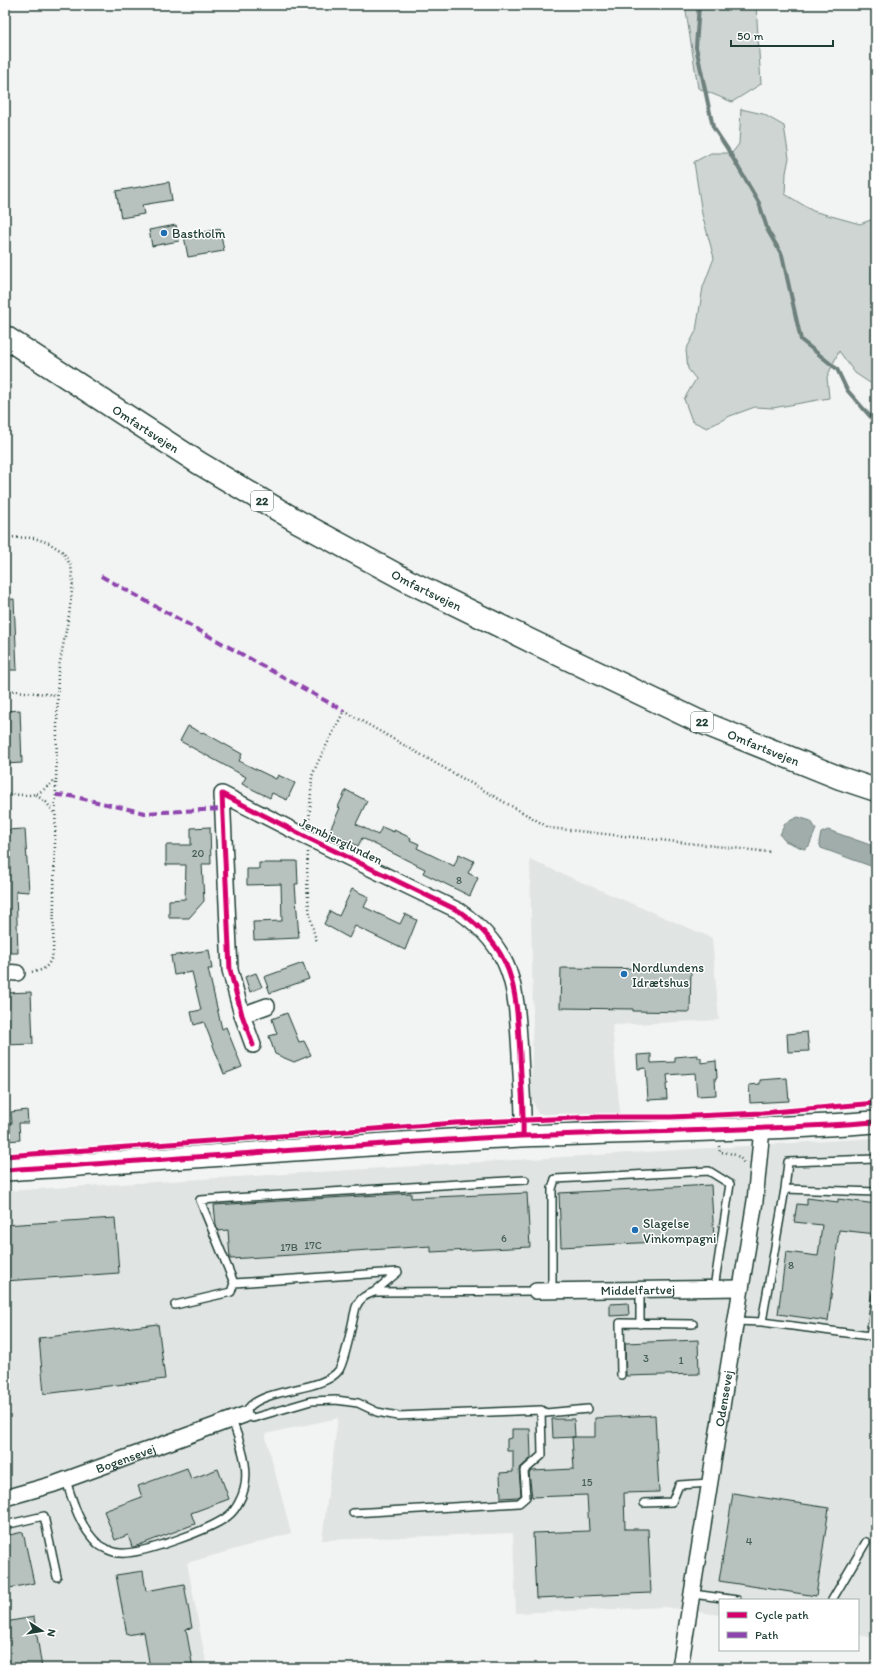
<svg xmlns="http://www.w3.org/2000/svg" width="881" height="1673" font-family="Itim,sans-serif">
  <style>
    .built { fill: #e0e4e3 }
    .green { fill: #ced5d3; stroke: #768984 }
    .water { fill: #a1adaa; stroke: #6d807b }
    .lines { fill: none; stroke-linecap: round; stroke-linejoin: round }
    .stream { stroke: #6d807b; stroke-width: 4 }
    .building { fill: #b7c1bd; stroke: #1f3d34 }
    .lane-casing { stroke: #1f3d34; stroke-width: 10 }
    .street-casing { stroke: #1f3d34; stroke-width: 18 }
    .secondary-casing { stroke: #1f3d34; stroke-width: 24 }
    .primary-casing { stroke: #1f3d34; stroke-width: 25 }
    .path { stroke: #1f3d34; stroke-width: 2.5; stroke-dasharray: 1 3; stroke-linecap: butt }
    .lane { stroke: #fff; stroke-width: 7 }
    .street { stroke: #fff; stroke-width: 15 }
    .secondary { stroke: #fff; stroke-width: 21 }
    .primary { stroke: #fff; stroke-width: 22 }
    .quiet { stroke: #8e44ad; stroke-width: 4; stroke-dasharray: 8 4; stroke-linecap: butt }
    .cycleway-casing { stroke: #fff; stroke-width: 8 }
    .cycleway { stroke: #d6006c; stroke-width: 5 }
    .poi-dot { fill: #1f6fb2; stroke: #fff; stroke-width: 1.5 }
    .labels { text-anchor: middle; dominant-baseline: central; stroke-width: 3; stroke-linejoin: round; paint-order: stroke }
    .number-label { font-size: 11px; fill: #455e56 }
    .shield { fill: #fff; stroke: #627771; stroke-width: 1 }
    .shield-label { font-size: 12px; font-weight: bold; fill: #1f3d34 }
    .poi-label { font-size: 13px; fill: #1f3d34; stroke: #fff; text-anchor: start }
    .street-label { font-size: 13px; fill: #1f3d34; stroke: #fff }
  </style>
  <rect width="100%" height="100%" fill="#f2f3f3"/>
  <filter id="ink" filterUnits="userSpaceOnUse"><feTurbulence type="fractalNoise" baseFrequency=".025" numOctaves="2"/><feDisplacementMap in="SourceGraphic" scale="8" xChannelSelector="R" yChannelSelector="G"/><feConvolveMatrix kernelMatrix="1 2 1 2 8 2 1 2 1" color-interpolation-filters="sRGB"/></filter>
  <g filter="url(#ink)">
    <!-- built -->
    <path class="built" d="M530,860L712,938L719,1020L612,1025L620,1113L538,1114L531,1096L533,1009Z
      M876,1138V1638L858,1635V1600H720V1615L665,1607L516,1613L513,1533L322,1540L338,1418L265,1434L291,1533L187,1563L207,1668H5V1191Z"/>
    <!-- green -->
    <path class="green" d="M685,5H756L761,84L732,102L698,88Z
      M741,109L763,114L784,126L789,158L786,173L785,194L813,211L860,224L876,218V382L870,383L855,373L839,351L827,377L829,398L773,408L755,407L730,416L707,428L692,421L684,399L696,379L688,369L686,350L696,331L703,287L714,258L702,214L694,162L711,153H732L739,144Z"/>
    <!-- water -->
    <path class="water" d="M798,817L811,821L816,829L809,846L804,849L785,841L780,835L785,823Z
      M828,830L876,847V868L821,848L819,842L821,833Z"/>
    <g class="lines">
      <!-- stream -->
      <path class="stream" d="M699,5L696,47L713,127L727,148L759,203L768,231L782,255L801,340L837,369L847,390L876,423"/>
    </g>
    <!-- building -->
    <path class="building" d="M169,182L172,200L142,205L144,214L121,218L116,191Z
      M176,225L179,241L152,246L149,230Z
      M220,229L224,251L188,257L184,236Z
      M14,599L17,670H5V600Z
      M20,710L22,763L5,764V711Z
      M188,726L202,733L203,732L242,754L239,761L276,779L278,775L295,783L287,800L272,793L270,798L242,784L246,777L180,741Z
      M346,790L367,801L356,824L378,835L382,827L394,832V830L411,838L410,840L419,844L417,848L454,866L459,854L474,861L468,873L478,878L470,896L423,873L425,869L362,838L358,846L329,832L340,808L338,807Z
      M210,827L211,864H202L204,901L189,918H169V900L185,899L186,865H166V845H191V828Z
      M25,829L29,892L16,891L18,953H5V830Z
      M282,861H297L298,884H295L299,938L254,940L253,922L282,921L281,884L247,885V869H259V863H282Z
      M352,889L369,897L364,907L400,924L405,914L417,920L405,950L355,926L349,938L324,924L330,911L339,916Z
      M209,950L212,969H208L222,1029L226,1027L242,1067L224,1074L204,1022L194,1025L191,1012L201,1010L192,972L174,975L171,956Z
      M303,963L309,979L270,993L264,977Z
      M561,968L691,969L690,1012L633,1011V1009L560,1008Z
      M256,973L262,987L250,992L245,977Z
      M31,992L33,1044L5,1045V993Z
      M287,1013L299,1042L304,1041L311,1055L294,1062L275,1054L269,1036L277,1034L272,1019Z
      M807,1032L809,1051L788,1052L787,1034Z
      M651,1054V1063L675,1062V1057L698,1055V1058H701V1063L716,1061L717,1078H715L716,1095L697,1096L695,1073L667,1075L668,1084H666L667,1099L648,1100L646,1068L638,1069L637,1055Z
      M787,1078L789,1101L750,1103L749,1085L760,1084V1080Z
      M27,1110L28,1123H19L20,1140L5,1141V1123H12L11,1112Z
      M711,1185L714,1239L561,1247L559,1193Z
      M411,1193V1198L527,1193L530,1247L431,1252V1246L230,1259L228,1230L218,1231L216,1225L214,1205Z
      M807,1198L838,1202V1199L876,1204V1234L839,1230L828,1321L778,1314L786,1252L818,1256L822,1225L794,1222L797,1204L807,1205Z
      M115,1218L119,1273L5,1281V1225Z
      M628,1303L629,1315L610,1316V1304Z
      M158,1324L165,1379L44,1394L39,1338Z
      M698,1340L699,1374L626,1376L625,1343Z
      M655,1415L659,1492L624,1493L625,1529H648L651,1593L536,1598L533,1533L589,1531L587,1495L532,1497L529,1473L532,1471L574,1469L572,1437H595V1418Z
      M552,1419H574L575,1437L553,1438Z
      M512,1429H530L531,1458L519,1469L521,1495L518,1497L501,1498L500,1473L513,1472V1451H507V1439L512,1438Z
      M187,1468L191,1479L218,1469L229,1499L191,1513L195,1524L134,1547H132L128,1535L115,1540L104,1511L142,1497L138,1486Z
      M733,1493L829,1508L816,1596L719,1581Z
      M23,1532L34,1583L5,1589V1536Z
      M143,1571L146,1591L184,1584L192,1628L186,1629L193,1668H150L144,1632L127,1635L116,1575Z
      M34,1617L42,1668H5V1622Z"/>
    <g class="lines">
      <!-- lane casing -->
      <g class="lane-casing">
        <path id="lane" d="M785,1189L788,1162L876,1159
          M234,1283L200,1200L525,1180
          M640,1289V1324
          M552,1290V1189L555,1179L709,1171L730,1184L714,1288
          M536,1291L374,1292C364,1296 360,1298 356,1307C352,1322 346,1359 339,1370C322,1394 255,1386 244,1415L253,1418L311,1401L336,1400L358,1403L377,1412L398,1416L541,1410L546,1413L588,1409
          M175,1305L231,1292L234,1283L398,1272L374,1292
          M736,1321L762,1322L870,1336L876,1295
          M762,1322L785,1189L876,1192
          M621,1375L620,1323L693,1324
          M66,1480C73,1503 80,1527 98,1544C102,1548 115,1553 120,1553C141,1555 212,1529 228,1516C232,1513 237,1506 239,1502C254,1476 241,1445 232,1420
          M644,1503L672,1502L679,1485L710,1483
          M353,1513L519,1503L526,1497L524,1471L542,1455L541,1410
          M5,1525L44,1516L57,1577
          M693,1594L737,1600
          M832,1600L866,1542"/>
      </g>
      <!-- street casing -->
      <g class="street-casing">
        <g id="street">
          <path d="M5,972L17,973"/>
          <path d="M242,1015L267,1006"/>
          <path d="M253,1045L242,1015L230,970L222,794L308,838L459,911C516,951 516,990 520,1054C521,1082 524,1109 523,1136"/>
          <path id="s1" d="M536,1291L741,1288"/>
          <path id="s2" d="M5,1498L54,1484L244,1415"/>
          <path id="s3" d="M680,1668L755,1201L762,1129"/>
        </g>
      </g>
      <!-- secondary casing -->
      <g class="secondary-casing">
        <path id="secondary" d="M5,1170C177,1159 349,1145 521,1136C639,1131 758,1131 876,1122"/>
      </g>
      <!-- primary casing -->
      <g class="primary-casing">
        <g id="primary">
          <path id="s4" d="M5,337L199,463L297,521L408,581L533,642L696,720L840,778L876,790"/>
        </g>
      </g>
      <!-- path -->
      <path class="path" d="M5,537L34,538L49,543L63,552L71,566L73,582L69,615L58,672L53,954C48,968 44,971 29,972
        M5,690L57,695
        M5,794C33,795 35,799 56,779
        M36,795L46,802L55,814
        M309,823L312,776L317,764L344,711L550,828L770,852
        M308,852C306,882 307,914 317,942
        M719,1146L720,1152C730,1153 740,1154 744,1164"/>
      <!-- lane -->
      <use href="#lane" class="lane"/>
      <!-- street -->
      <use href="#street" class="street"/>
      <!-- secondary -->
      <use href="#secondary" class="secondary"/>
      <!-- primary -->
      <use href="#primary" class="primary"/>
      <!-- quiet -->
      <path class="quiet" d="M101,576L344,711
        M56,795L71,796L145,813L222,809"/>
      <!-- cycleway casing -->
      <g class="cycleway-casing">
        <path id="cycleway" d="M253,1045L242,1015L230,970L222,794L308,838L459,911C516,951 516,990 520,1054C521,1082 524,1109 523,1136
          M5,1156L456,1123L599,1117H671L762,1113L876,1103
          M5,1170C177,1159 349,1145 521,1136C639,1131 758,1131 876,1122"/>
      </g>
      <!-- cycleway -->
      <use href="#cycleway" class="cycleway"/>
    </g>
  </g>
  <!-- markers -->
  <g class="poi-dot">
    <circle cx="164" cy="233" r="4"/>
    <circle cx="624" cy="974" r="4"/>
    <circle cx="635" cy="1230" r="4"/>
  </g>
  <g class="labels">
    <!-- number labels -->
    <g class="number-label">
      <text x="198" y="853">20</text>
      <text x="459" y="880">8</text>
      <text x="504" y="1238">6</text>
      <text x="313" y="1245">17C</text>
      <text x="289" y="1247">17B</text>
      <text x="791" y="1265">8</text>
      <text x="646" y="1358">3</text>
      <text x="681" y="1360">1</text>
      <text x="587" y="1482">15</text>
      <text x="749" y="1541">4</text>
    </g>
    <!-- shield labels -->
    <g class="shield">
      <rect x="251" y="491" width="22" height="20" rx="3"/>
      <rect x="691" y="712" width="22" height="20" rx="3"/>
    </g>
    <g class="shield-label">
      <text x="262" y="501">22</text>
      <text x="702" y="722">22</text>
    </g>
    <!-- poi labels -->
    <g class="poi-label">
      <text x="172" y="233">Bastholm</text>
      <text x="632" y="967">Nordlundens<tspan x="632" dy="15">Idrætshus</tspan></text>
      <text x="643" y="1223">Slagelse<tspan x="643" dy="15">Vinkompagni</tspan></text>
    </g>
    <!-- street labels -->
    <g class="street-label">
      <text stroke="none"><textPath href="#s4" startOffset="168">Omfartsvejen</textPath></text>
      <text stroke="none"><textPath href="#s4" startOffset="492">Omfartsvejen</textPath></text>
      <text stroke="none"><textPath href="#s4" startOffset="864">Omfartsvejen</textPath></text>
      <text transform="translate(341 841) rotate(26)">Jernbjerglunden</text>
      <text stroke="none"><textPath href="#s1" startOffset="102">Middelfartvej</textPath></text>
      <text stroke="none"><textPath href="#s3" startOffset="273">Odensevej</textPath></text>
      <text stroke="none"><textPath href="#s2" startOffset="127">Bogensevej</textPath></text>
    </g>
  </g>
  <!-- margin -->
  <rect width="881" height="1673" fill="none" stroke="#fff" stroke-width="20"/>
  <rect x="10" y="10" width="861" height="1653" fill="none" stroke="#1f3d34" stroke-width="1.5" filter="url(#ink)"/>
  <!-- legend -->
  <rect x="719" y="1599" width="140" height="52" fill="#ffffff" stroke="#a5b1ae"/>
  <rect x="727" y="1612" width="20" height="6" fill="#d6006c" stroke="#a5b1ae"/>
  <text x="755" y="1619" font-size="12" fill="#1f3d34">Cycle path</text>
  <rect x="727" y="1632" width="20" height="6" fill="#8e44ad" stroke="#a5b1ae"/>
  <text x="755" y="1639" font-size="12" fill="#1f3d34">Path</text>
  <!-- north arrow -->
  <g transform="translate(42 1631) rotate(102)" stroke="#ffffff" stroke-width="3" paint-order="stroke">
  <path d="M0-3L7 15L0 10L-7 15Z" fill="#1f3d34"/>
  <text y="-6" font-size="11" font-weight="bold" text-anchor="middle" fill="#1f3d34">N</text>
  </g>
  <!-- scale -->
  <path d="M731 40v6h102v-6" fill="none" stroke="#1f3d34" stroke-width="2"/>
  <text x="737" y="40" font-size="12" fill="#1f3d34" stroke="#ffffff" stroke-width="3" paint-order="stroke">50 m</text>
</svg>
